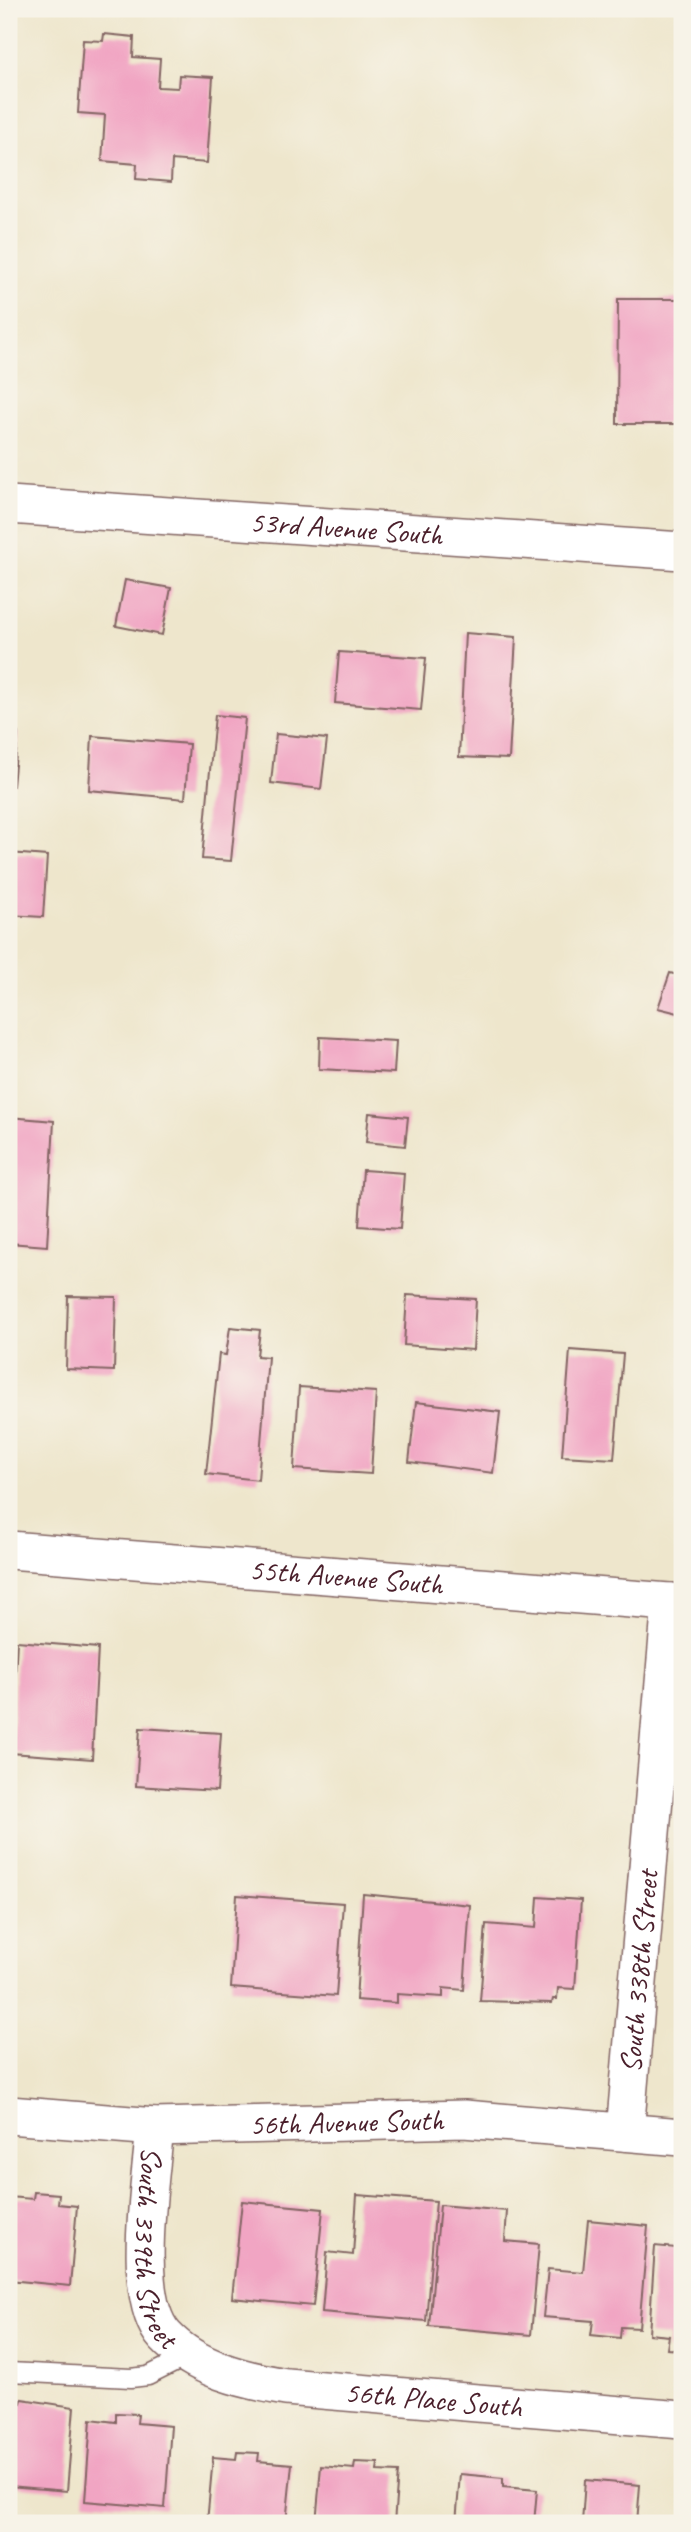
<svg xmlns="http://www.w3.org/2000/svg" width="691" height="2532" font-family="Caveat,sans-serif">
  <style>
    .building { fill: #f1a5c3 }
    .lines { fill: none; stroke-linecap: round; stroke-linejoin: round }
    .service-casing { stroke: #836563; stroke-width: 21 }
    .minor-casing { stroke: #836563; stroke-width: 40 }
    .service { stroke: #fff; stroke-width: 18 }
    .minor { stroke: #fff; stroke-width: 37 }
    .labels { text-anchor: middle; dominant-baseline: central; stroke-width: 5; stroke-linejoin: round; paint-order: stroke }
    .street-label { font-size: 30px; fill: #4a1f2b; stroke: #f7f3e8 }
  </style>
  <rect width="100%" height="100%" fill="#f7f3e8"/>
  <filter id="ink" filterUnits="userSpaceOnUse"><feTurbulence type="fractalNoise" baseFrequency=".0143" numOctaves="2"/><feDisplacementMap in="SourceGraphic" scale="14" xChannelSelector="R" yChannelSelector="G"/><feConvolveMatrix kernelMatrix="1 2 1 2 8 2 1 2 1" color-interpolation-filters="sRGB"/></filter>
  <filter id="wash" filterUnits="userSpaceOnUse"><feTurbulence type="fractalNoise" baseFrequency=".00686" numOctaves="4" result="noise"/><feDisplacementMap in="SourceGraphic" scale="28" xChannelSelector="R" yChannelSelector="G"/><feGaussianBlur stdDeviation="1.57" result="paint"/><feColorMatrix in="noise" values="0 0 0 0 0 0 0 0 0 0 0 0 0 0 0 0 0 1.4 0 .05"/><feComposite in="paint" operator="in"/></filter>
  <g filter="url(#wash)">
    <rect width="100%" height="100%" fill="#eee6cc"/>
    <g id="blocks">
      <!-- building -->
      <path class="building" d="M104,34L134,37L133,57L160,59L158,87L178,88L179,75L213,77L207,163L172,160L171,182L136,179L137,164L102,161L105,115L78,113L83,40L103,41Z
        M618,299H682V424H617Z
        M125,580L171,588L162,635L116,626Z
        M465,633L516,637L509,759L459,757Z
        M339,652L426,658L421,710L335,703Z
        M215,715L245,718L231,861L202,859Z
        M9,732L18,733L13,786H9Z
        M276,734L327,739L321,789L271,783Z
        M92,736L189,744L185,799L89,790Z
        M9,853L47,856L43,917L9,915Z
        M670,973L682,976V1014L658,1008Z
        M320,1037L396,1041L394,1073L319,1069Z
        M369,1113L408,1117L405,1146L366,1142Z
        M9,1117L54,1121L47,1246L9,1243Z
        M363,1170L404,1173L400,1229L359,1226Z
        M407,1295L476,1299L473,1350L404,1345Z
        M68,1296L116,1297L114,1371L66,1369Z
        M230,1327L260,1330L257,1356L268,1357L258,1480L206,1474L219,1354L226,1355Z
        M570,1350L623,1354L614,1459L562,1456Z
        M299,1387L376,1392L371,1474L294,1469Z
        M416,1402L500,1412L493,1473L409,1462Z
        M17,1641L98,1648L92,1759L11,1753Z
        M140,1728L221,1733L217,1791L136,1786Z
        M363,1894L470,1905L464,1990L443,1988V1997L397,1994V2003L356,2000Z
        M237,1895L343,1903L336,1996L231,1988Z
        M538,1897L581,1900L575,1989L558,1988L557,1999H553L552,2003L480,2001L486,1924L536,1928Z
        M34,2192L59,2194L58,2204L77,2206L70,2286L9,2280V2197L33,2199Z
        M357,2195L436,2201L426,2321L322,2312L327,2252L353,2255Z
        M242,2201L323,2209L313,2306L232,2298Z
        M440,2205L507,2211L505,2241L539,2244L531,2335L429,2326Z
        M588,2220L648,2226L639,2328L621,2327L620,2338L591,2335L593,2321L543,2317L548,2269L583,2272Z
        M678,2226H682V2350L667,2349L669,2336L649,2334L655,2246L676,2248Z
        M22,2399L74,2407L67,2491L9,2486V2402L21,2403Z
        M116,2413L138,2414L137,2423L171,2426L165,2508L85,2501L91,2419L116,2422Z
        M237,2452L259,2453L258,2461L292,2464L286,2523H207L213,2457L236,2459Z
        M355,2462L378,2463L377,2471L398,2472L394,2523H316L321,2466L354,2469Z
        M460,2474L503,2478V2487L537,2490L534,2523H456Z
        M585,2480L640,2485L637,2523H582Z"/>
    </g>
  </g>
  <g filter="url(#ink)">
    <use href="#blocks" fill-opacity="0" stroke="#836563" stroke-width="2"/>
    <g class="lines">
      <!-- service casing -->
      <g class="service-casing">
        <path id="service" d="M9,2372L131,2378L148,2376L190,2355"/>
      </g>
      <!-- minor casing -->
      <g class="minor-casing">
        <g id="minor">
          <path id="s1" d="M9,505L682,551"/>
          <path id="s2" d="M9,1550L682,1603"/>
          <path id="s3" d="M9,2115L155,2127L464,2119L682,2137"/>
          <path id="s4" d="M155,2127C151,2178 130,2298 165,2336C196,2369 244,2380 286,2387L682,2420"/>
          <path id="s5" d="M625,2132L671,1602"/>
        </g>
      </g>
      <!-- service -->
      <use href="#service" class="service"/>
      <!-- minor -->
      <use href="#minor" class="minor"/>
    </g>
  </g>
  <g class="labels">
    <!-- street labels -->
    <g class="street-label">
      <text stroke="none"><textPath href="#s1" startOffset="338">53rd Avenue South</textPath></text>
      <text stroke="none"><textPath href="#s2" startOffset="338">55th Avenue South</textPath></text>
      <text stroke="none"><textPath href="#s5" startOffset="161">South 338th Street</textPath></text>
      <text stroke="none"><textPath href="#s3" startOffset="338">56th Avenue South</textPath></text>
      <text stroke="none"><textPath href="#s4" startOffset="122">South 339th Street</textPath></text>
      <text stroke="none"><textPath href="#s4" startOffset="495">56th Place South</textPath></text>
    </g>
  </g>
  <!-- margin -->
  <rect width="691" height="2532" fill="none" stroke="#f7f3e8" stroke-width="35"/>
</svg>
